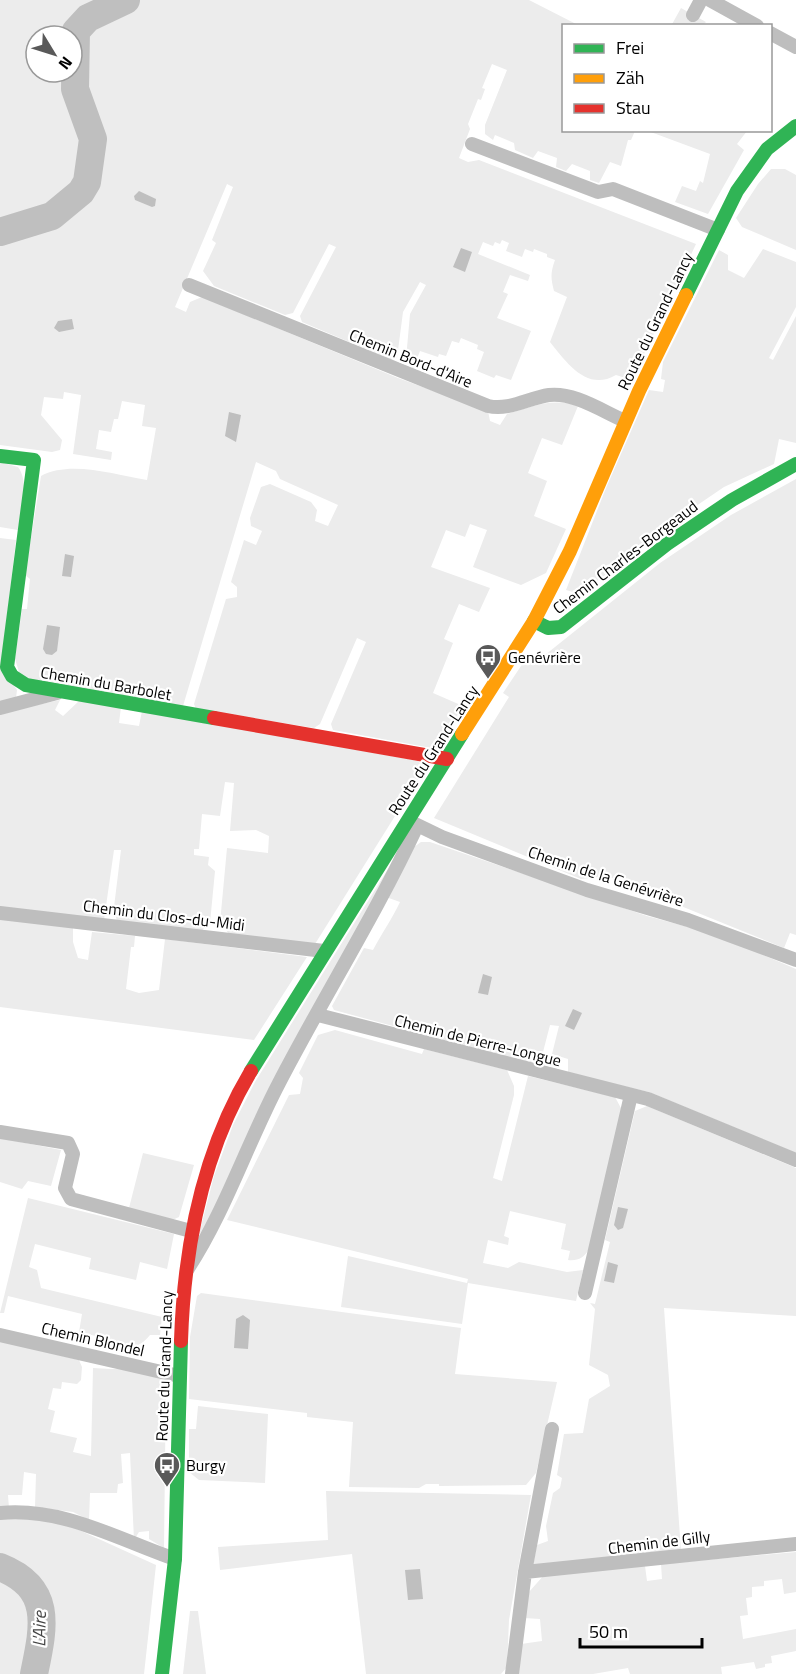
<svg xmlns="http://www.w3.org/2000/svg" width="796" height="1674" font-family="'Titillium Web',sans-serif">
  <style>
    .green { fill: #ececec; fill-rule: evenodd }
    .water { fill: #bfbfbf }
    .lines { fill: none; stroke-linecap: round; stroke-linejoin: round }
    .river { stroke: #bfbfbf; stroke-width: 28 }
    .street { stroke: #bebebe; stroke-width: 14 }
    .fast { stroke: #30b455; stroke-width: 14 }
    .slow { stroke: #ff9f0a; stroke-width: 14 }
    .jam { stroke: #e5322d; stroke-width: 14 }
    .labels { text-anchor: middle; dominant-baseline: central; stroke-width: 4.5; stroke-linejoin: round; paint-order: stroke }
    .street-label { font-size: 16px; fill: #000; stroke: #fff }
    .poi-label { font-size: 16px; fill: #000; stroke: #fff; text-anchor: start }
    .water-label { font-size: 18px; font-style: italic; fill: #444; stroke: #fff }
  </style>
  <rect width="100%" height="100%" fill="#fff"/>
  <!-- green -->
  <path class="green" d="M0,0H529L578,25L564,26V130L635,131L631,140H628L621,166L610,162L599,183L590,180V171L572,164L566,171L556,167L557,158L538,151L533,158L515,150L514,143L495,135L493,140L485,134V125L507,70L492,64L482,88L485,89L481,100L478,99L468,124L470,129L459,158L468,162L479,160L696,244L632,380L616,375C587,392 567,363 550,342L567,297L554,291C551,279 550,274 555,260L547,257V254L534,249L533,252L525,249L522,257L506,251L509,243L502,240L500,244L495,242L493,246L483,242L478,254L530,275L528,281L510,275L503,292L508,294L497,318L531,331L511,380L496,375L494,378L477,371L484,352L477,349L478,345L461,338L459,343L452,341L446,356L439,354L438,357L420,351L413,369L406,359L410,314L426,285L420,282L403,312L397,358L392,360L302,322L300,316L336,247L329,244L293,313L285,315L214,286L203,271L216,243L212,240L233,187L227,184L175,307L186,312L190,302L202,297L398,378L488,411L490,421L500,425L507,414C531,407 552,397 578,406L562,445L542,438L528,473L547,481L534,516L566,529L546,573L521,585L473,567L487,530L470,524L465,537L446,530L431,567L490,588L479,612L459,604L444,639L453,643L433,693L463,706L437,749L333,730L331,724L366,642L357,638L320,724L314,728L196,709L194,704L226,599L237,597V587L231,582L244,540L256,545L262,531L251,526L250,518L261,487L270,484L311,502L317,510L315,521L328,526L338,505L280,479L276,471L256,462L183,706L32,680L19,672L15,659L22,609H27L30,579L25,575L41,476C71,460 115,475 147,480L156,428L142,426L145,405L122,401L118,419H114L111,432L99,430L96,449L112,452L111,460L73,454L81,395L64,392L63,399L44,397L41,415L62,440L60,450L52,452L0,445ZM36,36H72V72H36Z
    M681,8L706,22L703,25L671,26Z
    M648,131H747L737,144L744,150L708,214L675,202L682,186L696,191L700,181L703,183L710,154Z
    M771,169H785L796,175V250L742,227L736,218L758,184Z
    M763,249L796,262V307L769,358L773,360L796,316V443L779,439L774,464L724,487L699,504L580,594L566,590L606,488L649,390L663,392L665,380L661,379L663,362L719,250L728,255V270L744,278Z
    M0,462L18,467C30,483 21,510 18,530L0,527Z
    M796,479V935L790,933L784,948L607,876L581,879L434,818L509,697L503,693L525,660L542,652L545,655L660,563L731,515Z
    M0,538L16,540L1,667L17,690L16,698L0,702Z
    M60,700L55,710L63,716L79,701L121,707L119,723L139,726L142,711L418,761L425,768L315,944L230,935L220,923L227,848L268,853L269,836L256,830L230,831L234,783L225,782L220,816L202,814L199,849H194V855L209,857L208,865L215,871L210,923L200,932L117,922L114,907L121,850H114L104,920L0,908V713Z
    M421,842H430L647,916L714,934L796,969V1153L649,1092L568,1073V1059L552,1054L559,1026L550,1025L543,1052L537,1051L533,1064L334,1010L332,1006L364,948L373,950C382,933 392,919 400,902L386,897L414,847Z
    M398,853L207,1227L199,1234L214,1176L233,1125L255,1082Z
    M0,918L73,927V942L78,958L88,960L92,932L135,936L134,947H131L126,989L139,993L159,990L165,939L307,957L254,1040L0,1007Z
    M335,1030L422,1054L424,1049L507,1070L514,1086V1095L493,1178L502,1181L528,1076L615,1097L622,1110L589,1249C584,1258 578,1261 568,1260L570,1251L561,1249L566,1224L510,1211L504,1236L509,1238L508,1245L488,1240L483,1263L508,1268L519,1262L567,1272L583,1270L576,1301L468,1283L462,1324L341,1307L348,1256L467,1283L468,1279L227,1220L289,1095L300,1094L303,1078L299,1073L318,1035Z
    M647,1106L796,1168V1316L664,1308L681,1551L533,1566L537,1545L548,1541L546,1526L553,1493L560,1488L562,1478L557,1475L564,1434L583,1433L589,1399L610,1386L608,1375L589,1365L595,1309L590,1303L595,1304L610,1242L605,1240L635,1111Z
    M0,1138L61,1150L51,1186L28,1181L22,1189L0,1182Z
    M143,1153L194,1165L179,1217L170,1221L129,1208Z
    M28,1198L174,1234L167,1269L140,1262L136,1280L89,1269L91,1258L35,1244L29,1267L37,1270L41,1288L162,1317L160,1335H150C141,1346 134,1348 121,1346V1342L79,1332L82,1314L8,1296L4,1313H0Z
    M201,1293L461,1328L455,1374L557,1382L536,1473L526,1485L439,1486V1484H426L419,1488L349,1487L353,1422L307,1417V1413L189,1399L190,1337L197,1296Z
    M0,1341L79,1360L82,1367L81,1380L77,1384L62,1382L61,1389L53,1388L48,1409L55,1411L50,1432L77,1438L73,1452L91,1456L93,1368C115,1370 149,1367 166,1380L164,1548L149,1539V1531L139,1532L134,1540L130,1453L121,1454L123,1483L118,1484L117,1493H90L89,1520L73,1512L35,1507L36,1474L24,1472L22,1495H8L9,1508L0,1509Z
    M198,1406L268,1414L265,1483L199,1480L189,1472V1429H196Z
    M326,1491L531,1495L509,1620L507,1667L501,1674H366L352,1554L220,1570L218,1547L328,1540Z
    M34,1515L68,1525L156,1565L144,1674H0V1518Z
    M796,1552V1592L784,1594L782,1579L764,1581V1586L752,1587V1597L746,1598L748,1615L740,1616L743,1639L796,1629V1651L771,1656L772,1663L765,1664V1667L756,1669L754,1662L721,1667L722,1674H630L628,1668L593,1674H518L521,1644L542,1641L540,1619L524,1618L529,1592L544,1575L645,1566L647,1581L662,1579L661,1564Z
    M190,1611H198L206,1674H183Z"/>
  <!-- water -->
  <path class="water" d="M139,191L156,199L155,206L152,207L135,200L134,196Z
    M461,248L472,252L465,272L453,267Z
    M72,319L74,329L59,332L54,328L58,321Z
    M229,412L241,415L236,442L225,436Z
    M65,554L74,556L71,577L62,576Z
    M47,625L60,627L57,651L52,655L46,654L43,649Z
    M483,974L492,977L488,995L478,993Z
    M573,1009L582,1013L574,1030L565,1026Z
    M618,1207L628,1209L623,1228L618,1230L614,1225Z
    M608,1262L618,1265L614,1283L604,1281Z
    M243,1315L250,1320L248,1349L234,1348L236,1319Z
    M420,1569L423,1599L408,1600L405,1570Z"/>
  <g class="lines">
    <!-- river -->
    <path class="river" d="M0,232L52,216L81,192L87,182L93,139L75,89L76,31L88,18L126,0
      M0,1567C53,1588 44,1626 34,1674"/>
    <!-- street -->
    <path class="street" d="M710,0L757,26
      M693,15L701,0
      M770,33L796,47
      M472,144L598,192L613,189L718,230
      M189,285L488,406C509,411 528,398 549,395C574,392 602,411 625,421
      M0,708L57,693
      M411,822L442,837L587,890L688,920L796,960
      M0,913L324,951
      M318,1015L648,1099L796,1160
      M0,1132L68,1143L73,1154L65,1188L71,1199L191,1231
      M187,1270C225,1212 247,1144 279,1083C324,996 376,914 417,826
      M585,1293L631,1095
      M0,1335L179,1376
      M0,1513C63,1507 117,1539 175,1559
      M525,1572L796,1544
      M512,1674L525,1572L552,1429"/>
    <!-- fast -->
    <path class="fast" d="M686,295L737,191L767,149L796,126
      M0,456L34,460L7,667L12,676L26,685L214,718
      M534,621L548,628L561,627L667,544L732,500L796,464
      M251,1071L462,734
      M162,1674L175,1559L181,1341"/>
    <!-- slow -->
    <path class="slow" d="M462,734L534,621L570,551L639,391L686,295"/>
    <!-- jam -->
    <path class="jam" d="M214,718L447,759
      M181,1341C184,1247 202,1153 251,1071"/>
  </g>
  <!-- icons -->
  <defs>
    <g id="bus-pin" transform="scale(1.35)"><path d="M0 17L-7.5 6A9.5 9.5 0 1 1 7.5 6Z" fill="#595959" stroke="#fff"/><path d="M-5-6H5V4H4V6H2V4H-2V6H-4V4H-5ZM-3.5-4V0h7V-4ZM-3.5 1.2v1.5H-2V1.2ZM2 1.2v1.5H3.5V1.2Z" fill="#fff"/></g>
  </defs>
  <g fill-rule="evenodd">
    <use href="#bus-pin" x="488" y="657"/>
    <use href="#bus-pin" x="167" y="1465"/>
  </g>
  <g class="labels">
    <!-- street labels -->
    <g class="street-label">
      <text transform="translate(655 321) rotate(-64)">Route du Grand-Lancy</text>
      <text transform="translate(411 358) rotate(22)">Chemin Bord-d'Aire</text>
      <text transform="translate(625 557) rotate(-37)">Chemin Charles-Borgeaud</text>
      <text transform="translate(106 683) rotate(10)">Chemin du Barbolet</text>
      <text transform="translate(433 750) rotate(-57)">Route du Grand-Lancy</text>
      <text transform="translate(606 876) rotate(18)">Chemin de la Genévrière</text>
      <text transform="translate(164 915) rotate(7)">Chemin du Clos-du-Midi</text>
      <text transform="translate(478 1040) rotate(14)">Chemin de Pierre-Longue</text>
      <text transform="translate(93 1339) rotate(13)">Chemin Blondel</text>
      <text transform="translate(164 1366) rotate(-88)">Route du Grand-Lancy</text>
      <text transform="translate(659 1542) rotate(-7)">Chemin de Gilly</text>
    </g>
    <!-- poi labels -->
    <g class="poi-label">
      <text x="508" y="657">Genévrière</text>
      <text x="186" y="1465">Burgy</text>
    </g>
    <!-- water labels -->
    <g class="water-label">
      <text transform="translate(39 1629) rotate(-89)">L'Aire</text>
    </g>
  </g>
  <!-- legend -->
  <rect x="562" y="24" width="210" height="108" fill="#ffffff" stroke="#999999" stroke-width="1.5"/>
  <rect x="574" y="44" width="30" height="9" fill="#30b455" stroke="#999999" stroke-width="1.5"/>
  <text x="616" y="54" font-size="18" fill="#000000">Frei</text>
  <rect x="574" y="74" width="30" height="9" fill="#ff9f0a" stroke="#999999" stroke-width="1.5"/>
  <text x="616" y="84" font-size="18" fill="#000000">Zäh</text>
  <rect x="574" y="104" width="30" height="9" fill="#e5322d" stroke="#999999" stroke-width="1.5"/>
  <text x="616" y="114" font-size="18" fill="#000000">Stau</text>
  <!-- north arrow -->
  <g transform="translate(54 54) rotate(128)"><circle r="28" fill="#ffffff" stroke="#999999" stroke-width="1.5"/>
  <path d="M0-4.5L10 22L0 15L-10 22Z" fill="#595959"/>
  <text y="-9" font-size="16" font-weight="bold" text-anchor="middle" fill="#000000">N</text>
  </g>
  <!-- scale -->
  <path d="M580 1638v9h122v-9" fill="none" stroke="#000000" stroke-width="3"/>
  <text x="589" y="1638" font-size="18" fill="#000000" stroke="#ffffff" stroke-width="4.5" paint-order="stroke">50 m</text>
</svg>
